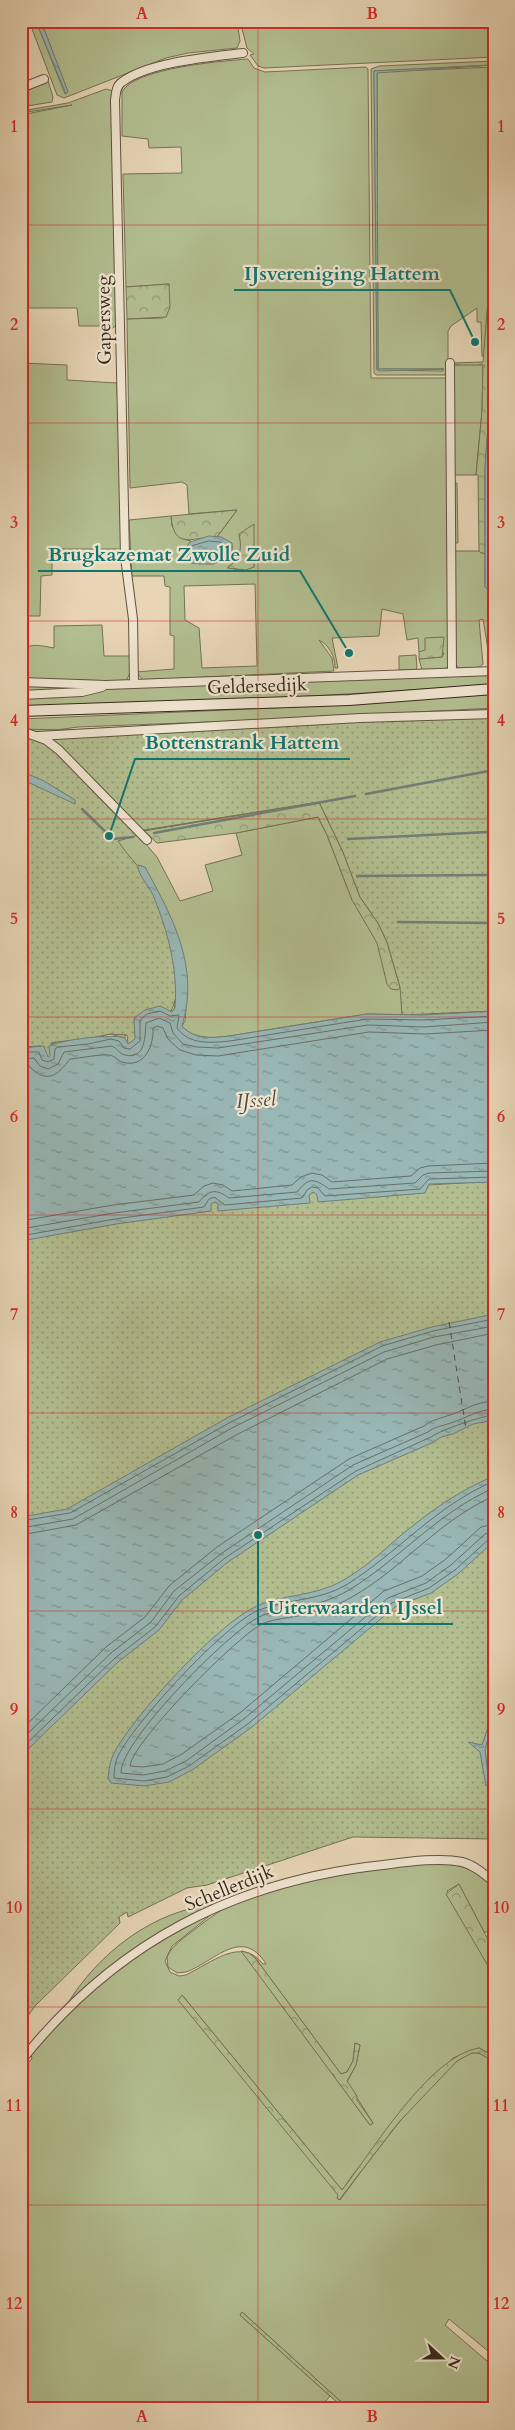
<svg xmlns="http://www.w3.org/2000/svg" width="515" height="2430" font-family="Cardo,serif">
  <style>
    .green { fill: #b2be90; stroke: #747255; fill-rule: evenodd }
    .forest { fill: url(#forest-crowns); stroke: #747255 }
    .park { fill: url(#park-dots); stroke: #747255 }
    .water { fill: url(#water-ripples); stroke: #717d77 }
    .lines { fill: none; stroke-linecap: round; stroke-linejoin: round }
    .shore { stroke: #686f68; stroke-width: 1 }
    .stream { stroke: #717d77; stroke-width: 2.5 }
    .ferry { stroke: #4f4b41; stroke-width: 1; stroke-dasharray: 6 5; stroke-linecap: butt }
    .minor-casing { stroke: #635241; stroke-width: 10 }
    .secondary-casing { stroke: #37271a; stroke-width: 12 }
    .minor { stroke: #efe4cf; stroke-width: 8 }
    .secondary { stroke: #efe4cf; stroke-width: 10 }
    .grid { fill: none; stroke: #d62828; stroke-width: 1; stroke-opacity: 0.55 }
    .labels { text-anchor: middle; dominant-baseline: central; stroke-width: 4.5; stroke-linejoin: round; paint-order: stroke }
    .street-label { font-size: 19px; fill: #37271a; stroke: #efe4cf }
    .water-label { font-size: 20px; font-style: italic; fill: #4f4b41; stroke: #efe4cf }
    .leader { fill: none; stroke: #0f766e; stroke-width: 2 }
    .callout-dot { fill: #0f766e; stroke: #efe4cf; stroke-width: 2 }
    .callout-label { font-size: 20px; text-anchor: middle; font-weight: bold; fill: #0f766e; stroke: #efe4cf; stroke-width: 4.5; stroke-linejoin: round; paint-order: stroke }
    .neatline { fill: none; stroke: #d62828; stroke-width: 2 }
    .grid-label { font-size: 16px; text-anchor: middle; font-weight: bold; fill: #d62828 }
  </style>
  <defs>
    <pattern id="forest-crowns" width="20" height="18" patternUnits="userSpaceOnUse" patternTransform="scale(1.25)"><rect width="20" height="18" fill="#b2be90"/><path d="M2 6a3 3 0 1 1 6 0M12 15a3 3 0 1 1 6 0" fill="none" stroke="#929a75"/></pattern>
    <pattern id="park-dots" width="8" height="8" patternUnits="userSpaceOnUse" patternTransform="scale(1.25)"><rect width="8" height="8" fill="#b2be90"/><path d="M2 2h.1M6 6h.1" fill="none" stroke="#929a75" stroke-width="1.8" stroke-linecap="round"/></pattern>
    <pattern id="water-ripples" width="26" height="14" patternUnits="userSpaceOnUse" patternTransform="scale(1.25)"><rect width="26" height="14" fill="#98b7b5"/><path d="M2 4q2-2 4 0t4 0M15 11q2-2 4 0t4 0" fill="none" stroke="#7d9592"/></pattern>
  </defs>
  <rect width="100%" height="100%" fill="#e7d5b5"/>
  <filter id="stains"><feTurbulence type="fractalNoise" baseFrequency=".004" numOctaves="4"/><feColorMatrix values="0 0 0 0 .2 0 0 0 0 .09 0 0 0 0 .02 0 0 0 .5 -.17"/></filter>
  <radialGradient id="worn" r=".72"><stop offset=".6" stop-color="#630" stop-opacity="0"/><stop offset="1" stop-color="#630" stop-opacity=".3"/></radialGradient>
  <!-- green -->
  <path class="green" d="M29,21H36L65,94L68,92L41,21H237L240,41L237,48L188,53L166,58L64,98L57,95Z
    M240,21H494V57L264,68L258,66L250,55L254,54L247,48Z
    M248,59L254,68L265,72L366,67L368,69L371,378H446L448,380L449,667L443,669L422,670L419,659L442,657L444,653L419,652L418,638L407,640L403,614L382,609L379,636L332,638L338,668H335C335,656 329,645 319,640L332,658L334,671L143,680L136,672L174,669V636L170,635V587L165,586L164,576H132L129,520L171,516L172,526L183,539L191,541L186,561L191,563L214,564L221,537H217L237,510L189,514L187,485L182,482L130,488L127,319L163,318L169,284L126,287L123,174L182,173L181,147L149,148L148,139L122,136V92C134,68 222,61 248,59ZM246,531L254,567L238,570L228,567C239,560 244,548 239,536ZM255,584L257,666L202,668L199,628L185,620L184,586Z
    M494,61V65L374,71L377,370L443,371V369H378L377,72L494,67V223L484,357L482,356L481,322H477V308L451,326L448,331V372L445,375H376L374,373L371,69L379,66Z
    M48,81L53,97L52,102L21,107V92Z
    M106,89L113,91L117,324L112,329V326H79L77,308H21V115L72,105L21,113V111L68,103Z
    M21,363L67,365V380L117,383L122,549H52V575L41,576L40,616H24L21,636Z
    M483,364L482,411L476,475H453L452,365Z
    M494,435V666L490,662L483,619L479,620L483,664L478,668L460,669L455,664L454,551H479L481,553H485V587H490V482Z
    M453,483H457L458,543H454Z
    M102,625L104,656H130V673L126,681L21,679C21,647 20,641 54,648V626Z
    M416,655L417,668L415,670H399V656Z
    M494,675V684C337,696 179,704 21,706V697L112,688Z
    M21,686L93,688L21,693Z
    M494,694V711L78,727L41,732L21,728V719L342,705Z
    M494,716V1011L424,1015L367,1014L229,1036C213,1038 194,1040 182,1026L185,1021L187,994L167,911L145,867L177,990L174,1011H127L125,1038L110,1034L87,1039L56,1042L49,1046L21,1048V779L138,835L157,857L180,901L213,891L205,865L242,855L236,833L318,817L327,835L347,887L374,935L398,990L343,852L319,802L144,831L120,809Z
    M447,1864L473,1869L494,1885V1941L487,1932H484L459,1884L447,1891L494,1976V2056L479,2048L453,2058L354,2173L342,2190L182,1995L339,2195L337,2198L340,2200C361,2172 443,2057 473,2053C481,2052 488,2058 494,2062V2356L449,2319L445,2325L494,2367V2409H349L242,2312L240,2315L330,2396L319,2409H21V2068L32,2059L31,2054L88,1991L157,1940L212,1914L172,1946L165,1961L170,1972L179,1976L186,1975C211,1963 241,1936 263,1964H266C242,1925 213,1963 186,1972L177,1973L168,1967L167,1957C172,1945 184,1938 194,1930C208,1919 224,1907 241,1900C305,1875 378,1864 447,1864ZM242,1951L253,1955L341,2074L347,2072L353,2061L355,2043L360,2045L356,2065L347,2082L373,2123L370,2125Z
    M218,1904C161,1931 111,1962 66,2006C98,1953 154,1909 218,1904Z"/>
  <!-- forest -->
  <path class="forest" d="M494,223V343L485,468V553H481L479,551L478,475H476L482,411L483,365H452V363L483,362Z
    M169,284L170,307L166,317L127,319L126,287Z
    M237,510L217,537C194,536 174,552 171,516Z
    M254,524V567L246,570L227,568C241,559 242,548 239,534Z
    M444,637L442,657L419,659V652L425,650V638Z
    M319,802L343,852L360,897L378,923L387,942L400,987L398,990L391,989L387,984L377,943L352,900L327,835L318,817L236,833L157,843L144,831Z
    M459,1884L494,1951V1976L446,1894Z
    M241,1951L249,1953L256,1959L341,2074L347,2072L353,2061L355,2043L360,2045L356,2065L347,2081L357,2096V2100L373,2123L370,2125Z
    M182,1995L342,2190C372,2152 429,2056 479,2048L494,2056V2062L479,2053H472L457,2061L399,2122L339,2200L337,2198L338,2195L178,2000Z
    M242,2312L349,2409H344L330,2396L240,2315Z"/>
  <!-- park -->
  <path class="park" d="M494,708V1011L402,1015L400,987L387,942L378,923L360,897L343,852L319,802L144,830L138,835L118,841C129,858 146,873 155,891C169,921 187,981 171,1011L146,1016L136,1044H128L127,1035L110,1034L87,1039L56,1042L51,1043L54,1057L44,1059L41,1046L21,1047V729L68,730Z
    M494,1181V1839L353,1837L207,1885L187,1888L128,1917L127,1912L119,1917L120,1923L36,2005L21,2025V1234L214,1202L315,1192Z"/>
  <!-- water -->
  <path class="water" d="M36,21H41L68,92L66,94Z
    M494,65L377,73L378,369H444L379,371L377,370L374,71Z
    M494,343L490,587L487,589L485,587V468Z
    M209,536L221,537L232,543C237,566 199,567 186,561L183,552L190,542Z
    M21,771L44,781L75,800V804L21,779Z
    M138,865L145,867C173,918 200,968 182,1026C194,1040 213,1038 229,1036L367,1014L424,1015L494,1011V1182L429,1184L425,1193L318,1202L317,1195L313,1192L309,1195L310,1203L218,1211V1204L215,1202L211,1204V1211L116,1224L21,1241V1048L44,1046L48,1057L50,1056L49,1046C60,1040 114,1033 125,1038L128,1044L135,1039L134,1018L145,1010L160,1006L172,1012L175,1008C178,969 168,932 153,895C149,886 137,874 138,865Z
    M494,1314V1420L473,1424L453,1434L441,1437L434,1442L358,1475L228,1562L182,1600L159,1630L118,1662L21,1756V1517L67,1509L227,1418L380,1342L432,1327Z
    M494,1476V1541L458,1574L431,1593L395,1607L252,1727L192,1770L169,1782L144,1786L111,1783L108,1778C109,1770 110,1761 114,1753C134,1715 218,1624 255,1607C281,1594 314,1597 342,1581C363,1569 381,1553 399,1537C429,1512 458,1491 494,1476Z
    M494,1709V1717L485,1749L489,1783L486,1786L480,1752L468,1742L482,1745Z"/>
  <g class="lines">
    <!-- shore -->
    <path class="shore" d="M209,541L220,542L227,546C225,561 199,563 188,556L192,546Z
      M21,1052H39L42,1060L48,1062L54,1059L55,1049L58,1047L88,1044L111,1039L119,1041L124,1048L130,1049L140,1041V1020L147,1014L160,1011L170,1016L179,1015L177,1028C189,1045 211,1043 230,1041L367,1019L424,1020L494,1016
      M21,1059L34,1058L40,1066L48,1069L58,1064L64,1052L112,1046C117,1048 119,1054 125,1055C146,1060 145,1035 146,1023L159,1018L170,1023L173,1033L183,1044L197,1047L218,1048L368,1025L424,1027L494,1022
      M21,1066H29C47,1085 58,1075 70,1059C81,1058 101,1054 109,1055C114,1055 118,1061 122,1062C145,1069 154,1045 153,1028L157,1026L163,1028L168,1039L180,1050L196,1055L218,1056L369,1032L425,1034L494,1030
      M21,1221L113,1205L194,1195L204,1186L213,1183L223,1185L232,1191L292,1185L301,1177L312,1173L322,1175L332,1182L411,1176L420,1168L428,1166L494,1163
      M21,1229L114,1213L199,1202C209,1189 217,1189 229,1198L297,1192C309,1177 314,1178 329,1189L415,1183L423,1175L429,1173L494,1171
      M21,1236L115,1219L204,1207L209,1199L214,1197L225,1205L302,1198L307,1190L312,1187L318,1188L325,1196L420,1189L429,1179L494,1177
      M494,1481C434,1507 399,1552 346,1585C319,1601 287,1599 259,1610C226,1623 134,1723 118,1756C115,1762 114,1771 114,1778L144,1781L167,1777L189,1766L249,1723L392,1603L429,1588L455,1570L489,1539L494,1537
      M494,1488C438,1512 400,1559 349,1590C332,1600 311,1606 292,1609C281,1611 269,1612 259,1617C229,1632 120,1741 121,1773L143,1775L165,1771L186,1761L245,1718L388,1598L426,1583L451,1565L485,1534L494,1531
      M494,1496C439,1520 403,1568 352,1597C335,1607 316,1612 298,1616C287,1618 275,1619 264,1623C240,1633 132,1742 130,1766L143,1767L163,1764L182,1754L241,1712L384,1591L422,1576L446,1559L481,1527L494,1524
      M21,1521L70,1513L229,1423L382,1346L433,1331L494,1319
      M21,1528L73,1519L232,1428L384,1352L434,1337L494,1326
      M21,1535L76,1525L236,1435L387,1359L436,1345L494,1333
      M21,1730L106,1647L145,1617L169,1586L217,1547L349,1459L424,1426C432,1420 438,1419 447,1416C464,1411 474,1402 494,1401
      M21,1740L111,1653L151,1622L174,1591L222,1553L353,1465L428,1432C436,1426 442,1426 451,1423C466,1418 477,1410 494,1409
      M21,1749L115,1658L155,1627L179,1596L225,1558L356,1471L431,1437C441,1430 481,1416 494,1415"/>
    <!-- stream -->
    <path class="stream" d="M366,794L494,770
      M82,809L113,839L133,837
      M154,833L355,796
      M348,839L488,832
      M357,876L486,875
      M398,922L491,923"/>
    <!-- ferry -->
    <path class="ferry" d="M449,1322L466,1429"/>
    <!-- minor casing -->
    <g class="minor-casing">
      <path id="minor" d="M21,88L44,79
        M450,363L452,672
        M21,682L106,685L494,671
        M134,684L133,619L125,557L124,508L115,100C116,93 116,86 122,82C148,62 211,57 243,53
        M21,695L82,692L102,687
        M21,731L46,740L59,750L147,840
        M38,736L360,718L494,714
        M21,2061C115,1943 233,1881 383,1865C406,1862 440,1857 462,1862C474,1865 484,1874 494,1882"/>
    </g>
    <!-- secondary casing -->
    <g class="secondary-casing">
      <path id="secondary" d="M21,711L349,700L494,689"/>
    </g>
    <!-- minor -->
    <use href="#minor" class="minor"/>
    <!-- secondary -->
    <use href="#secondary" class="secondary"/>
  </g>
  <!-- grid -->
  <path class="grid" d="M258,21V2409M21,225H494M21,423H494M21,621H494M21,819H494M21,1017H494M21,1215H494M21,1413H494M21,1611H494M21,1809H494M21,2007H494M21,2205H494"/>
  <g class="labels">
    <!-- street labels -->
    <g class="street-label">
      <text transform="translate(104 320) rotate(-91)">Gapersweg</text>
      <text transform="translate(257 686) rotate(-2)">Geldersedijk</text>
      <text transform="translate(229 1888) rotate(-22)">Schellerdijk</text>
    </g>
    <!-- water labels -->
    <g class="water-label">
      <text transform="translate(256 1100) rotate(-4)">IJssel</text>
    </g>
  </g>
  <!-- callouts -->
  <path class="leader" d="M475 342L450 290H234M349 653L300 571H38M109 836L135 759H350M258 1535L258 1624H453"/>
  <g class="callout-dot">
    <circle cx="475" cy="342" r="5"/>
    <circle cx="349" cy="653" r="5"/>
    <circle cx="109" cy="836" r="5"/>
    <circle cx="258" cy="1535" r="5"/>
  </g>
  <g class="callout-label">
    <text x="342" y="280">IJsvereniging Hattem</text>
    <text x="169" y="561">Brugkazemat Zwolle Zuid</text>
    <text x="242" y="749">Bottenstrank Hattem</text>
    <text x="355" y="1614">Uiterwaarden IJssel</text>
  </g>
  <!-- margin -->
  <rect width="515" height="2430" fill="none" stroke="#e7d5b5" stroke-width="55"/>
  <!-- north arrow -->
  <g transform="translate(442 2358) rotate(111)" stroke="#efe4cf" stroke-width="4" paint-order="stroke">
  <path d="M0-4L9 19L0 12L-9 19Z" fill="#37271a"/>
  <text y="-8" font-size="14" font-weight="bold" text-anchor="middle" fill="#37271a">N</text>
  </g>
  <rect x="28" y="28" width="460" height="2374" class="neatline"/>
  <g class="grid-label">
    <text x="142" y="19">A</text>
    <text x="372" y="19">B</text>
    <text x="14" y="132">1</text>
    <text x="501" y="132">1</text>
    <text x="14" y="330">2</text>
    <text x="501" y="330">2</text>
    <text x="14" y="528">3</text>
    <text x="501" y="528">3</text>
    <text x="14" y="726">4</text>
    <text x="501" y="726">4</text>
    <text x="14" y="924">5</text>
    <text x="501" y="924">5</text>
    <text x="14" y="1122">6</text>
    <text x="501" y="1122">6</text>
    <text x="14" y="1320">7</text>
    <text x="501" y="1320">7</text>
    <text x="14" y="1518">8</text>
    <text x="501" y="1518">8</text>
    <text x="14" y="1715">9</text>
    <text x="501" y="1715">9</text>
    <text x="14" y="1913">10</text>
    <text x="501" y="1913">10</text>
    <text x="14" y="2111">11</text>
    <text x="501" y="2111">11</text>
    <text x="14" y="2309">12</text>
    <text x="501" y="2309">12</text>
    <text x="142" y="2422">A</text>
    <text x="372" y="2422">B</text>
  </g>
  <rect width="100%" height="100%" filter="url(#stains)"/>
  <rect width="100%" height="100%" fill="url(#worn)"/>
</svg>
